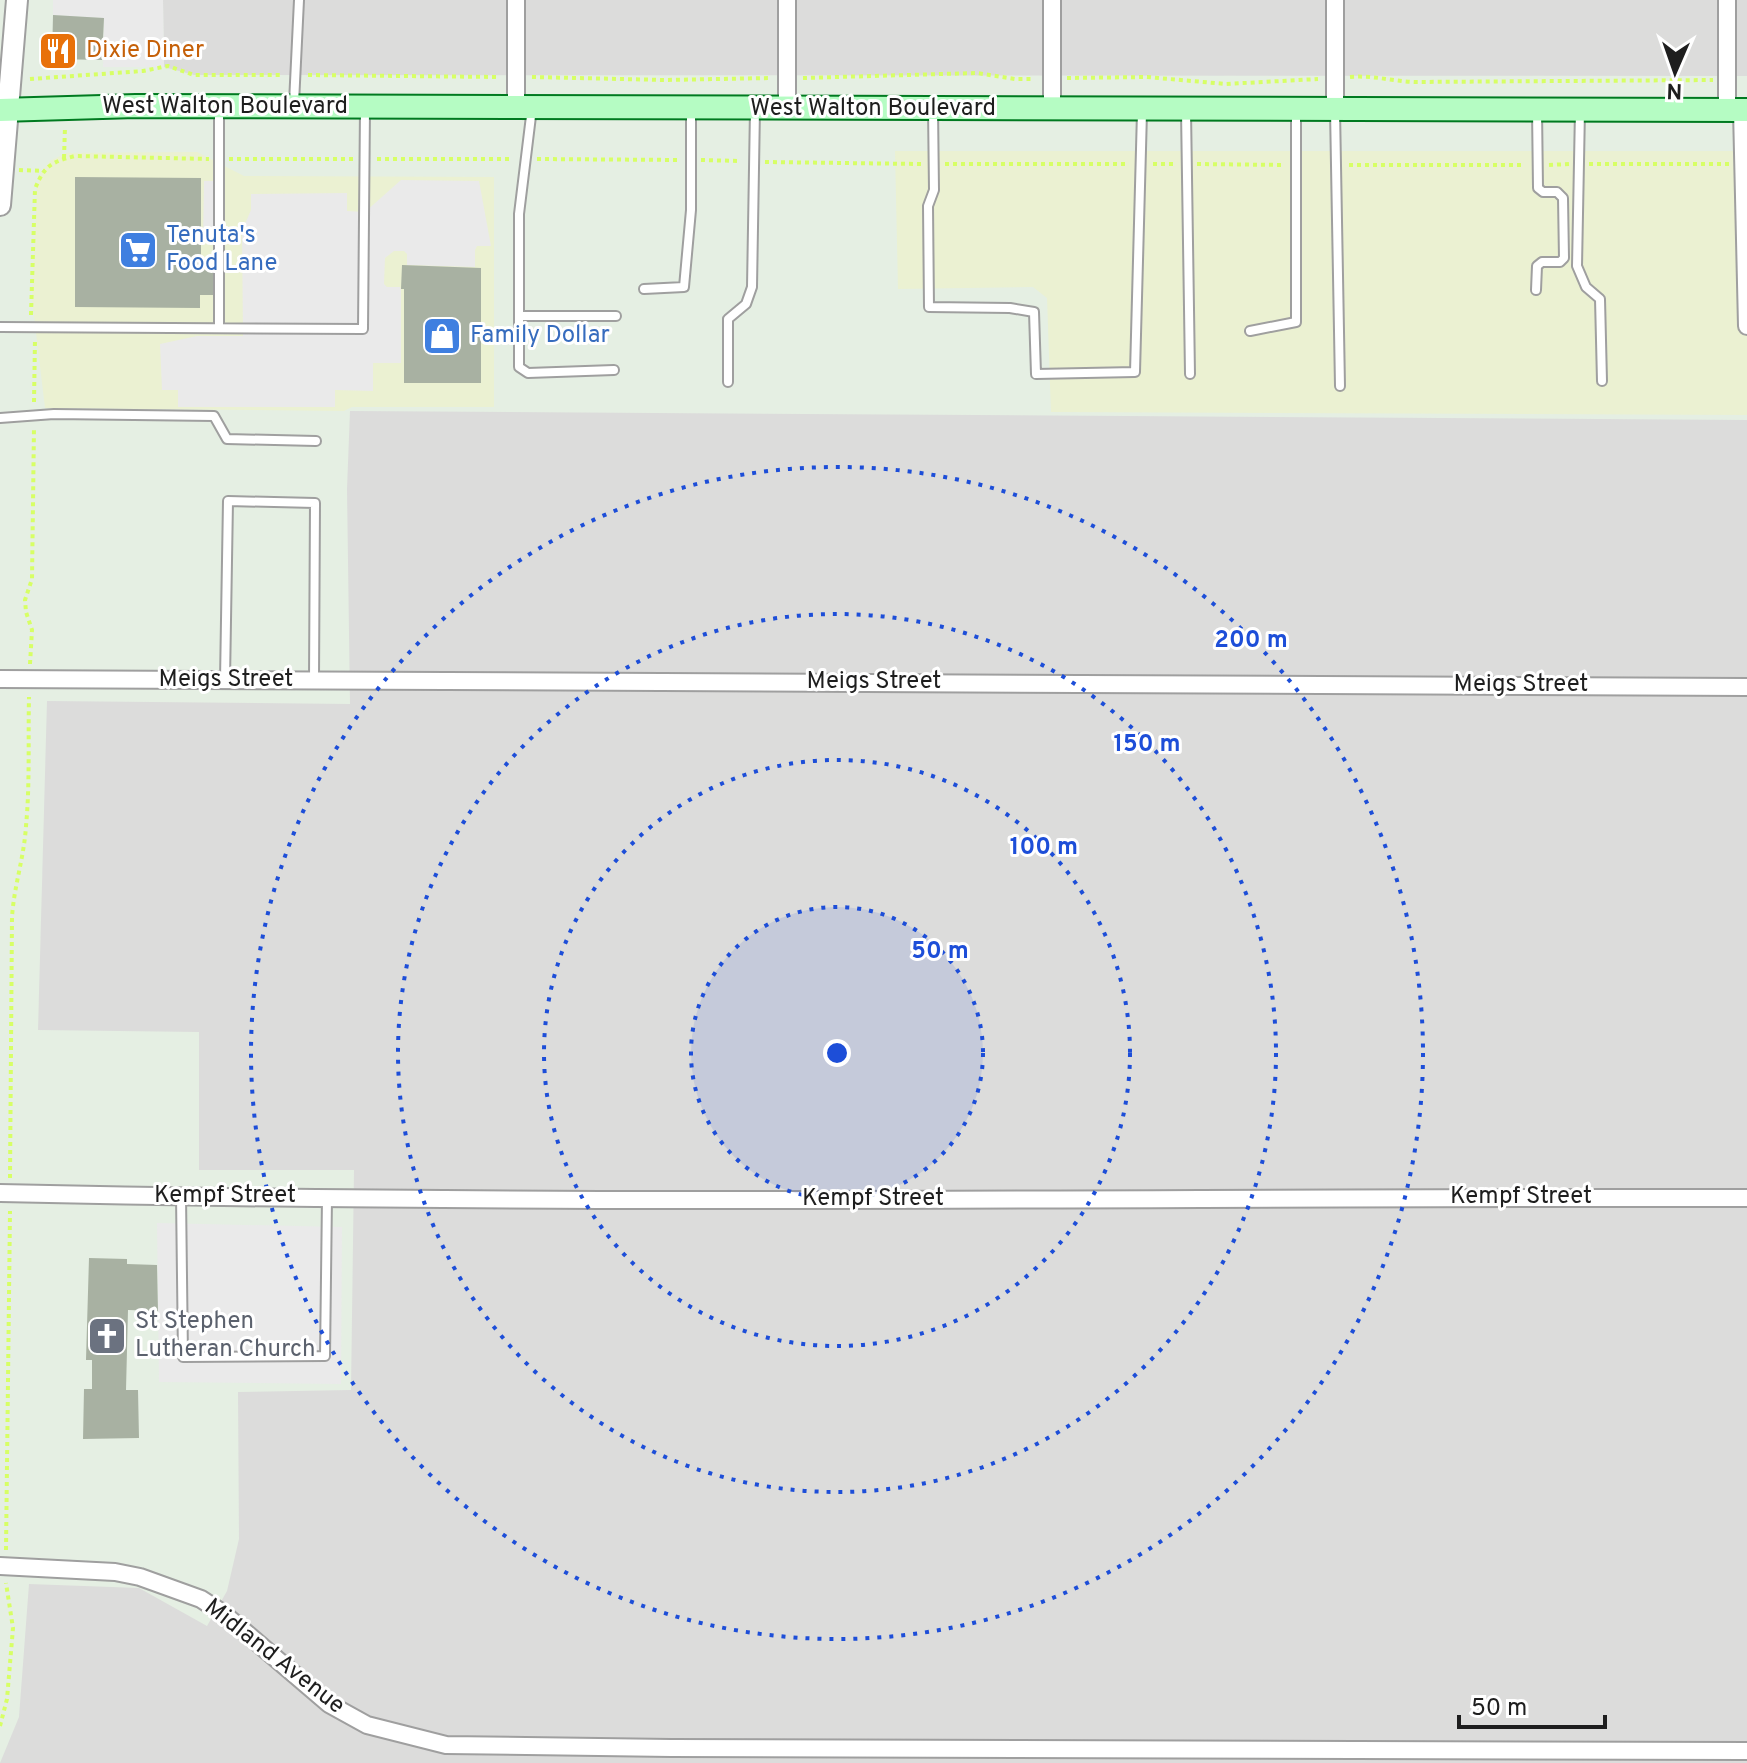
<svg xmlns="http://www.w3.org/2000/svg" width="1747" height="1763" font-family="Overpass,sans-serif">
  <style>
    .residential { fill: #dcdcdb }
    .commercial { fill: #ebf1d2 }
    .parking { fill: #eaeaea }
    .building { fill: #a8b1a2 }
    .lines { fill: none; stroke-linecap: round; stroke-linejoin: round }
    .service-casing { stroke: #9f9f9f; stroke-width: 12 }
    .minor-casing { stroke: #9f9f9f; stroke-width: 20 }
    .tertiary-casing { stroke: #9f9f9f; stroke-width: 24 }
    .secondary-casing { stroke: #007a20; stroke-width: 26 }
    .path { stroke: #d7ff65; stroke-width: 4; stroke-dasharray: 4 4; stroke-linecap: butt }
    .service { stroke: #fff; stroke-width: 8 }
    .minor { stroke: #fff; stroke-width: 16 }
    .tertiary { stroke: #fff; stroke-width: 20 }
    .secondary { stroke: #b5fcc3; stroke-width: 22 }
    .ring { fill: none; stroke: #1d4ed8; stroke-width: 4; stroke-dasharray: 4 8 }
    .labels { text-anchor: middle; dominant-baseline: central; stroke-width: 6; stroke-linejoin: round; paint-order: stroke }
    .food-label { font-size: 24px; fill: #c56008; stroke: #fff; text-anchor: start }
    .street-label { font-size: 24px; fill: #1e1e1e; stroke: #fff }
    .shop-label { font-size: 24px; fill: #366cbe; stroke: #fff; text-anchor: start }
    .worship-label { font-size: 24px; fill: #5b616d; stroke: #fff; text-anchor: start }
    .centre { fill: #1d4ed8; stroke: #fff; stroke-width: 4 }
    .ring-label { font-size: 24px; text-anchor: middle; font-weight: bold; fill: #1d4ed8; stroke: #fff; stroke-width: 6; stroke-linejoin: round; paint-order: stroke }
  </style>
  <rect width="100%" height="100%" fill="#e5efe3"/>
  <!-- residential -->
  <path class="residential" d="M163,0H1747V76L194,75L164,67Z
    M350,411L1747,420V1763H0L19,1717L29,1584L139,1588L207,1626L227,1591L239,1539L238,1392L351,1390L354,1170H199V1032L38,1030L47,701L350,704L347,489Z"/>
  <!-- commercial -->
  <path class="commercial" d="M895,151H1747V415L1051,412L1047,298L1033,287L898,289Z
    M197,152L244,176L494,177V407H352L344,411L45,408L32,299L37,188L41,173L50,161L66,153Z"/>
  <!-- parking -->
  <path class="parking" d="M53,0H163L164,67H103L104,18L53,15Z
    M401,180L479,181L491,246H477L475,250V267L407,265V254L404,251H394L385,258L384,284L387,287H400L401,290V363H373V391L335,390V407H178V390H162L160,344L197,336H243L242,231L251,210V194L347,193V211L365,212Z
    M204,181H220V245L203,242Z
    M157,1223L342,1227L341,1384L159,1382Z"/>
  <!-- building -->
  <path class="building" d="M53,15L104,18L102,60L52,59Z
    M75,177L201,178V258H215L214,295H200V308L75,307Z
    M402,265L481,268V383H404V289H401Z
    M89,1258L127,1259V1264L157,1265L158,1311L128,1310L126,1390H138L139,1438L83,1439L84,1389H92V1360H86Z"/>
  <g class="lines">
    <!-- service casing -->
    <g class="service-casing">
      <path id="service" d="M294,103L299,0
        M532,108L519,214V367L528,373L614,370
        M933,109L934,190L928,206L929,307L1010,308L1034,312L1036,374L1135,372L1142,112
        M1335,110L1340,386
        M1580,110L1577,266L1586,287L1600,299L1602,381
        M1186,111L1190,374
        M644,289L684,287L691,210V109
        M1536,290L1537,266L1542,262H1560L1564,258L1563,198L1557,192H1543L1538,188L1537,110
        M519,316H616
        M0,327L363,329L365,109
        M219,328V109
        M1250,331L1296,322V109
        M728,382V319L746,304L752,287L755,109
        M0,418L54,414L214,416L227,439L316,441
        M225,680L228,501L315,503L314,680
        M181,1196L183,1357L325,1356L327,1198"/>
    </g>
    <!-- minor casing -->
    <g class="minor-casing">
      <path id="minor" d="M787,0V109
        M1335,0V109
        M1727,0V109
        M516,107V0
        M1052,109V0
        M1742,110L1747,326
        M0,679L1747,687
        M0,1193C582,1206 1165,1197 1747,1198
        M0,1566L115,1572L140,1577L201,1599L224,1614L329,1704L367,1725L446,1745L671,1748L1747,1751"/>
    </g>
    <!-- tertiary casing -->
    <g class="tertiary-casing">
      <path id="tertiary" d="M0,205L17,0"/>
    </g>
    <!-- secondary casing -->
    <g class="secondary-casing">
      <path id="secondary" d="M0,110L136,106L1747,110"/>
    </g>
    <!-- path -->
    <path class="path" d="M308,75L499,77
      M532,77L665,80L771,78
      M1350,77C1372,75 1392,81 1414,82L1713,80
      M803,78L977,73L1015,79H1034
      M1067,78L1147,77L1226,84L1318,79
      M30,79L143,71L168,66L194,75H283
      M64,158L65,127
      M229,159H353
      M377,159H513
      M537,159L681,160
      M701,160L741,161
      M765,162L921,164
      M945,164H1129
      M1153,164H1177
      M1197,164L1285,165
      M1589,164H1729
      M1349,165H1525
      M1549,165L1569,164
      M19,170L45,171
      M31,315L35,189C44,166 51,162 75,156L209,159
      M34,402L35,339
      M30,664L32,630L26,612L25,600L32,579L34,427
      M10,1178L12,917C14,886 24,858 26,826C30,784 28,740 29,697
      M6,1550L10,1211
      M0,1726L7,1699L13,1628L6,1583"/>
    <!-- service -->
    <use href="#service" class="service"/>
    <!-- minor -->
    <use href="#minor" class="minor"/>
    <!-- tertiary -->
    <use href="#tertiary" class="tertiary"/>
    <!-- secondary -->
    <use href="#secondary" class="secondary"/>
  </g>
  <!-- distance rings -->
  <circle cx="837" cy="1053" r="146" fill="#1d4ed8" fill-opacity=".12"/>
  <g class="ring">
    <circle cx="837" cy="1053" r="146"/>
    <circle cx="837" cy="1053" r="293"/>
    <circle cx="837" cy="1053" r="439"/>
    <circle cx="837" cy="1053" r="586"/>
  </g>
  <!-- icons -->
  <defs>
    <g id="restaurant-square" transform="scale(2)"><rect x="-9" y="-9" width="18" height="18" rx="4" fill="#e8710a" stroke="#fff"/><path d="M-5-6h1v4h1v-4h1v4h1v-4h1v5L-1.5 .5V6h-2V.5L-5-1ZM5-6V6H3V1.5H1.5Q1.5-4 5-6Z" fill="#fff"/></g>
    <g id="supermarket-square" transform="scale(2)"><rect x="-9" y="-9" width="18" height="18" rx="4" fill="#3f7fe0" stroke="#fff"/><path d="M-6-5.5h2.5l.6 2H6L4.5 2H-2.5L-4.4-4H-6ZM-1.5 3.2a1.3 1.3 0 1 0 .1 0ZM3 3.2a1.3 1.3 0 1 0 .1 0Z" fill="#fff"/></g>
    <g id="shop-square" transform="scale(2)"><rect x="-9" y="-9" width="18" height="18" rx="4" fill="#3f7fe0" stroke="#fff"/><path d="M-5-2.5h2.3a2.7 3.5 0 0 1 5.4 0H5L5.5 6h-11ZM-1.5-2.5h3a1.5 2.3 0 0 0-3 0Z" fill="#fff"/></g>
    <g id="church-square" transform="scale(2)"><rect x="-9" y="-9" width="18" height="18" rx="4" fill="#6b7280" stroke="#fff"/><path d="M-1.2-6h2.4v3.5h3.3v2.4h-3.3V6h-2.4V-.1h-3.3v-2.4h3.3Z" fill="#fff"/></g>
  </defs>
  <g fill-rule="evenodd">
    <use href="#restaurant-square" x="58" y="51"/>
    <use href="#supermarket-square" x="138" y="250"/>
    <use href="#shop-square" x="442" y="336"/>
    <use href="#church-square" x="107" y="1336"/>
  </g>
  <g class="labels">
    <!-- food labels -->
    <g class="food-label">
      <text x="86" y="51">Dixie Diner</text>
    </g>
    <!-- street labels -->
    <g class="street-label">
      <text x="225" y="107">West Walton Boulevard</text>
      <text x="873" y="109">West Walton Boulevard</text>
      <text x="226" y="680">Meigs Street</text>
      <text x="874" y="682">Meigs Street</text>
      <text x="1521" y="685">Meigs Street</text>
      <text x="225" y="1196">Kempf Street</text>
      <text x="1521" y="1197">Kempf Street</text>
      <text x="873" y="1199">Kempf Street</text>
      <text transform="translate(274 1657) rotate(38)">Midland Avenue</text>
    </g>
    <!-- shop labels -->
    <g class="shop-label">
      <text x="166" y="236">Tenuta's<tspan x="166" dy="28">Food Lane</tspan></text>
      <text x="470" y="336">Family Dollar</text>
    </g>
    <!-- worship labels -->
    <g class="worship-label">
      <text x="135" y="1322">St Stephen<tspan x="135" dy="28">Lutheran Church</tspan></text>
    </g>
  </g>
  <circle cx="837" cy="1053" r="12" class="centre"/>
  <g class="ring-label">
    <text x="1251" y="647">200 m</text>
    <text x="1147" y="751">150 m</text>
    <text x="1044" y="854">100 m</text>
    <text x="940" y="958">50 m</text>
  </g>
  <!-- north arrow -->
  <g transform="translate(1675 72) rotate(182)" stroke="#ffffff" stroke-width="6" paint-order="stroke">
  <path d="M0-6L14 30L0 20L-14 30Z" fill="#1e1e1e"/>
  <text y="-12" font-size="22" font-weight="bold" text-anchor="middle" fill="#1e1e1e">N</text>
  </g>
  <!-- scale -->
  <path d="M1459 1715v12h146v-12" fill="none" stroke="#1e1e1e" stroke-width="4"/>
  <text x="1471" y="1715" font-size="24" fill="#1e1e1e" stroke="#ffffff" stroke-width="6" paint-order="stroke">50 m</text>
</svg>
